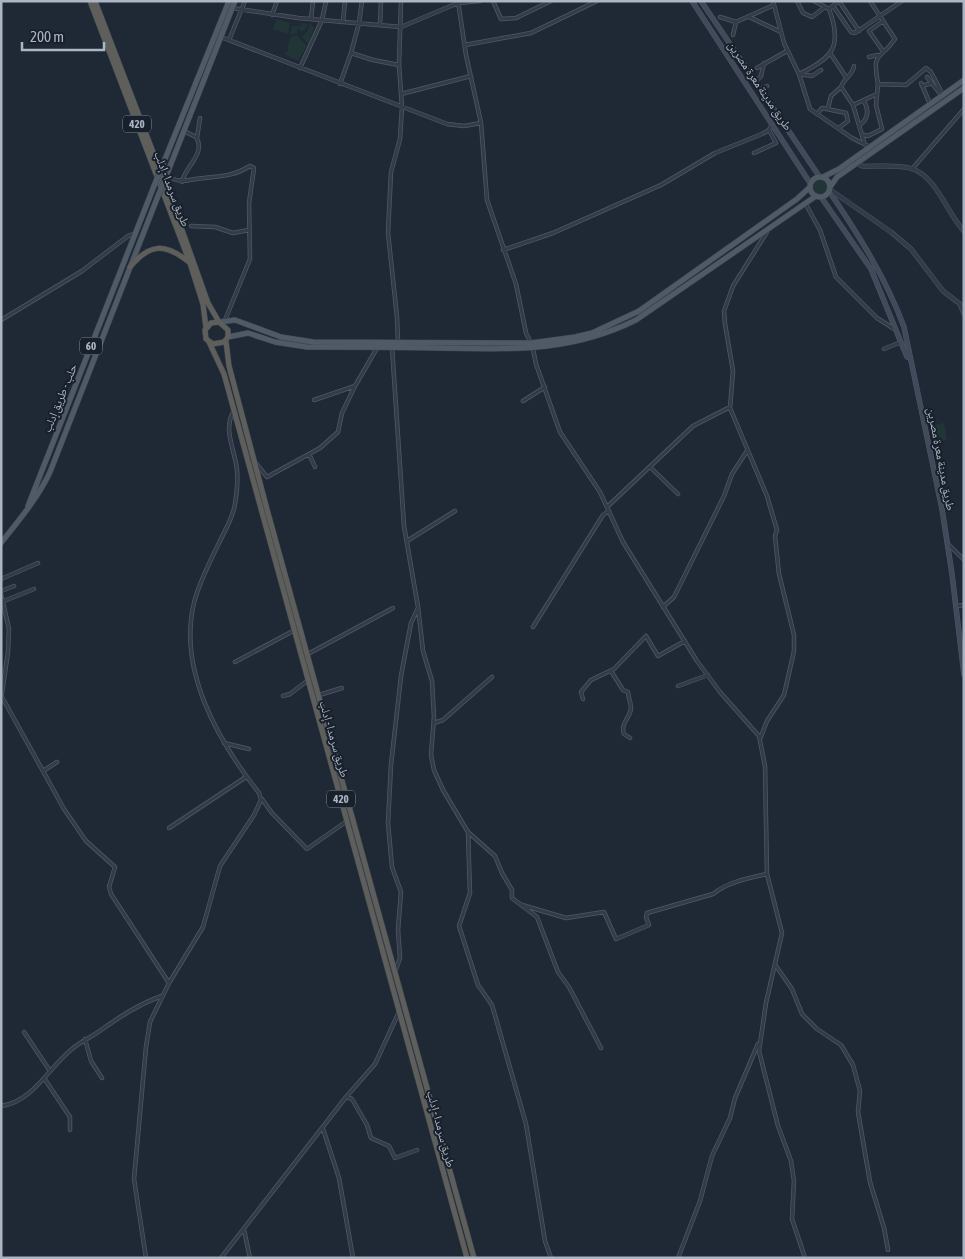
<svg xmlns="http://www.w3.org/2000/svg" width="965" height="1259" font-family="'Asap Condensed','Noto Naskh Arabic',sans-serif">
  <style>
    .green { fill: #213537 }
    .lines { fill: none; stroke-linecap: round; stroke-linejoin: round }
    .minor-casing { stroke: #505865; stroke-width: 4.5 }
    .tertiary-casing { stroke: #505865; stroke-width: 5 }
    .secondary-casing { stroke: #505865; stroke-width: 5.5 }
    .primary-casing { stroke: #3c4450; stroke-width: 6 }
    .trunk-casing { stroke: #3d4551; stroke-width: 6 }
    .minor { stroke: #323b47; stroke-width: 3 }
    .tertiary { stroke: #323b47; stroke-width: 4 }
    .secondary { stroke: #404a5a; stroke-width: 4.5 }
    .primary { stroke: #505a67; stroke-width: 5 }
    .trunk { stroke: #5e5e5b; stroke-width: 5 }
    .primary-bridge-casing { stroke: #3c4450; stroke-width: 6; stroke-linecap: butt }
    .primary-bridge { stroke: #505a67; stroke-width: 5 }
    .labels { text-anchor: middle; dominant-baseline: central; stroke-width: 4; stroke-linejoin: round; paint-order: stroke }
    .shield { fill: #18202b; stroke: #808896; stroke-width: 1 }
    .shield-label { font-size: 11px; font-weight: bold; fill: #acb5c4 }
    .street-label { font-size: 12px; fill: #acb5c4; stroke: #18202b }
  </style>
  <rect width="100%" height="100%" fill="#1f2936"/>
  <!-- green -->
  <path class="green" d="M276,19L290,23L288,34L273,29Z
    M300,23L308,24L306,29L301,32L298,27L297,33L290,35L292,26H302Z
    M310,23L314,28L308,44L302,37L308,30Z
    M296,35L307,46L298,61L284,54L289,50L287,47L291,37Z
    M813 187a7 7 0 1 1 14 0a7 7 0 1 1-14 0Z
    M944,423L947,440L937,442L934,425Z"/>
  <g class="lines">
    <!-- minor casing -->
    <g class="minor-casing">
      <path id="minor" d="M362,1L359,23L351,53L373,60L399,65
        M458,1L466,55L481,123L487,200L516,284L526,333L531,343
        M493,1L501,19L516,18L551,1
        M773,1L784,43L799,74L810,109L852,138L870,147
        M797,1L803,13L812,17L825,7
        M839,1L859,31
        M870,1L895,39C879,62 872,50 878,84L906,85L926,68L931,72L943,95
        M833,6L851,32L855,33L902,1
        M232,8L298,18L401,27L458,3L480,1
        M829,9L839,1
        M272,15L277,1
        M720,17L736,22L774,5
        M749,17L781,32
        M311,19L313,1
        M343,22L345,1
        M380,25L381,1
        M733,35L736,22
        M221,37L447,124L464,126L481,123
        M229,40L245,1
        M465,45L531,33L597,1
        M883,51L869,31L883,21
        M830,53L846,77
        M869,57L878,55
        M854,66C853,75 844,78 841,87L853,105L864,142
        M300,68L322,20L326,1
        M757,68L787,51
        M799,74C833,58 843,46 829,9L814,1
        M799,74L812,76L821,70
        M927,77L942,96
        M755,82L761,76L764,63
        M921,83L930,104
        M340,84L351,53
        M922,86L932,83
        M761,90L767,86
        M401,94L471,76
        M853,105L877,94
        M828,108L831,96L841,87
        M817,114L822,108L846,113L848,121L840,127
        M860,125C869,118 869,110 864,101
        M864,135L868,136L882,129L876,105L878,84
        M197,138L200,118
        M754,153L776,143L769,130
        M912,169L964,109
        M166,175C180,185 189,179 204,178C222,176 234,176 250,166L254,168L249,203L250,259L225,320
        M182,182C184,168 207,153 196,137L184,131
        M805,203L820,230L836,277L877,318L896,330
        M191,226L215,227L233,233L249,230
        M503,250L553,233L661,185L715,153L762,134L769,130L772,124
        M1,320L82,271L128,236L134,234
        M398,342L397,317L388,233L391,172L400,139L402,107L399,65L401,1
        M392,347L404,526L418,607L423,651L432,681L434,717L431,755L434,770L443,790L468,832L470,893L459,926L478,985L492,1005L526,1124L545,1241L551,1258
        M533,349L536,364L560,432L600,492L623,542L697,661L720,692L759,736L765,766L767,874L782,933L766,1003L759,1051L778,1126L791,1161L794,1181L792,1219L805,1258
        M884,349L901,342
        M314,400L355,386L377,348
        M523,401L545,387
        M309,454L315,467
        M255,462L267,477L320,448L338,432L342,413L355,386
        M650,467L678,494
        M607,507L693,426L730,407
        M407,541L455,511
        M948,544L964,560
        M1,579L38,563
        M1,591L14,586
        M1,594L9,629L8,652L1,700
        M4,601L34,589
        M956,606L964,605
        M663,607L674,597L724,496L732,474L747,451
        M533,627L603,515L609,511
        M308,654L393,608
        M235,662L293,631
        M611,671L623,690L628,692C628,697 631,702 631,708C630,719 620,723 624,734L630,738
        M678,686L708,675
        M319,695L342,688
        M283,696L290,694L307,681
        M2,697L64,809L86,841L115,867L109,887L111,894L169,983
        M583,699L581,692L591,680L614,669L646,636L658,656L685,641
        M434,723L443,720L492,677
        M760,739L767,721L784,695L794,651V635L779,574L775,536L777,530L767,496L730,408L733,371L725,324L724,311L733,286L767,232
        M224,743L249,749
        M43,771L57,762
        M262,799L272,813L307,849L347,821
        M169,828L246,777
        M468,832L495,856L502,873L512,890V898L537,917L558,972L569,987L601,1048
        M522,905L566,918L604,912L616,939L649,925L646,917L647,913L713,894C727,882 749,878 767,874
        M776,966L792,989L802,1014L817,1029L841,1045L853,1065L860,1091L858,1112L870,1182L884,1228L888,1250
        M395,972L400,958L398,930L401,892L392,867L388,823L391,765L401,676L411,623L418,608
        M24,1032L50,1071
        M85,1039L91,1061L102,1078
        M44,1078L70,1117V1130
        M346,1097L352,1099L367,1125L371,1138L389,1146L395,1158L417,1150
        M1,1106C33,1102 49,1067 72,1049C81,1041 92,1037 101,1030C121,1016 139,1004 162,996
        M323,1129L339,1178L353,1258
        M244,1230L250,1258
        M146,1258L134,1179L146,1047L150,1022L169,983L203,927L220,866L254,815L261,800L259,793C218,741 176,668 195,599C201,579 210,561 219,543C225,530 233,518 235,504C237,493 238,482 237,470C235,450 223,431 233,412
        M221,1258L346,1097L375,1064L399,1012
        M678,1258L700,1201L712,1156L730,1118L735,1098L758,1044"/>
    </g>
    <!-- tertiary casing -->
    <g class="tertiary-casing">
      <path id="tertiary" d="M855,162L862,166C877,167 898,164 913,169C937,178 947,213 964,231
        M829,189L891,232L911,249L943,291L960,304L964,314"/>
    </g>
    <!-- secondary casing -->
    <g class="secondary-casing">
      <path id="secondary" d="M692,1L810,183
        M701,1L819,176
        M829,191C858,234 886,278 904,327L942,509L952,574L964,675
        M821,197L871,269L907,357"/>
    </g>
    <!-- primary casing -->
    <g class="primary-casing">
      <path id="primary" d="M161,169L229,1
        M810 187a10 10 0 1 1 20 0a10 10 0 1 1-20 0Z
        M823,177L839,169L964,80
        M165,179L235,1
        M830,187L837,177L964,88
        M220,322L235,320L281,337L313,342L531,343L575,337L592,333L639,311L797,199L810,187
        M228,337L248,333L275,342L307,347C351,347 394,347 438,348C511,349 569,353 636,320L816,196
        M28,506L154,186
        M1,543C19,520 38,498 50,472L158,196"/>
    </g>
    <!-- trunk casing -->
    <g class="trunk-casing">
      <path id="trunk" d="M90,1L190,263L203,304L206,328
        M95,1L171,199L208,303L219,322L228,330V337L224,342L213,344L206,339L205,330L211,323L219,322
        M130,267C150,243 165,243 189,262
        M226,341L229,366L268,513L474,1258
        M209,342L224,374L467,1258"/>
    </g>
    <!-- minor -->
    <use href="#minor" class="minor"/>
    <!-- tertiary -->
    <use href="#tertiary" class="tertiary"/>
    <!-- secondary -->
    <use href="#secondary" class="secondary"/>
    <!-- primary -->
    <use href="#primary" class="primary"/>
    <!-- trunk -->
    <use href="#trunk" class="trunk"/>
    <!-- primary-bridge casing -->
    <g class="primary-bridge-casing">
      <path id="primary-bridge" d="M154,186L161,169
        M158,196L165,179"/>
    </g>
    <!-- primary-bridge -->
    <use href="#primary-bridge" class="primary-bridge"/>
  </g>
  <g class="labels">
    <!-- shield labels -->
    <g class="shield">
      <rect x="123" y="115.5" width="28" height="17" rx="4"/>
      <rect x="80" y="337.5" width="22" height="17" rx="4"/>
      <rect x="327" y="790.5" width="28" height="17" rx="4"/>
    </g>
    <g class="shield-label">
      <text x="137" y="124">420</text>
      <text x="91" y="346">60</text>
      <text x="341" y="799">420</text>
    </g>
    <!-- street labels -->
    <g class="street-label">
      <text transform="translate(760 86) rotate(56)">طريق مدينة معرة مصرين</text>
      <text transform="translate(172 189) rotate(69)">طريق سرمدا - إدلب</text>
      <text transform="translate(60 398) rotate(-68)">حلب - طريق إدلب</text>
      <text transform="translate(941 459) rotate(79)">طريق مدينة معرة مصرين</text>
      <text transform="translate(334 739) rotate(74)">طريق سرمدا - إدلب</text>
      <text transform="translate(441 1129) rotate(75)">طريق سرمدا - إدلب</text>
    </g>
  </g>
  <!-- border -->
  <rect width="965" height="1259" fill="none" stroke="#acb5c4" stroke-width="5"/>
  <!-- scale -->
  <path d="M22 42v8h82v-8" fill="none" stroke="#acb5c4" stroke-width="2.5"/>
  <text x="30" y="42" font-size="15" fill="#acb5c4" stroke="#18202b" stroke-width="4" paint-order="stroke">200 m</text>
</svg>
